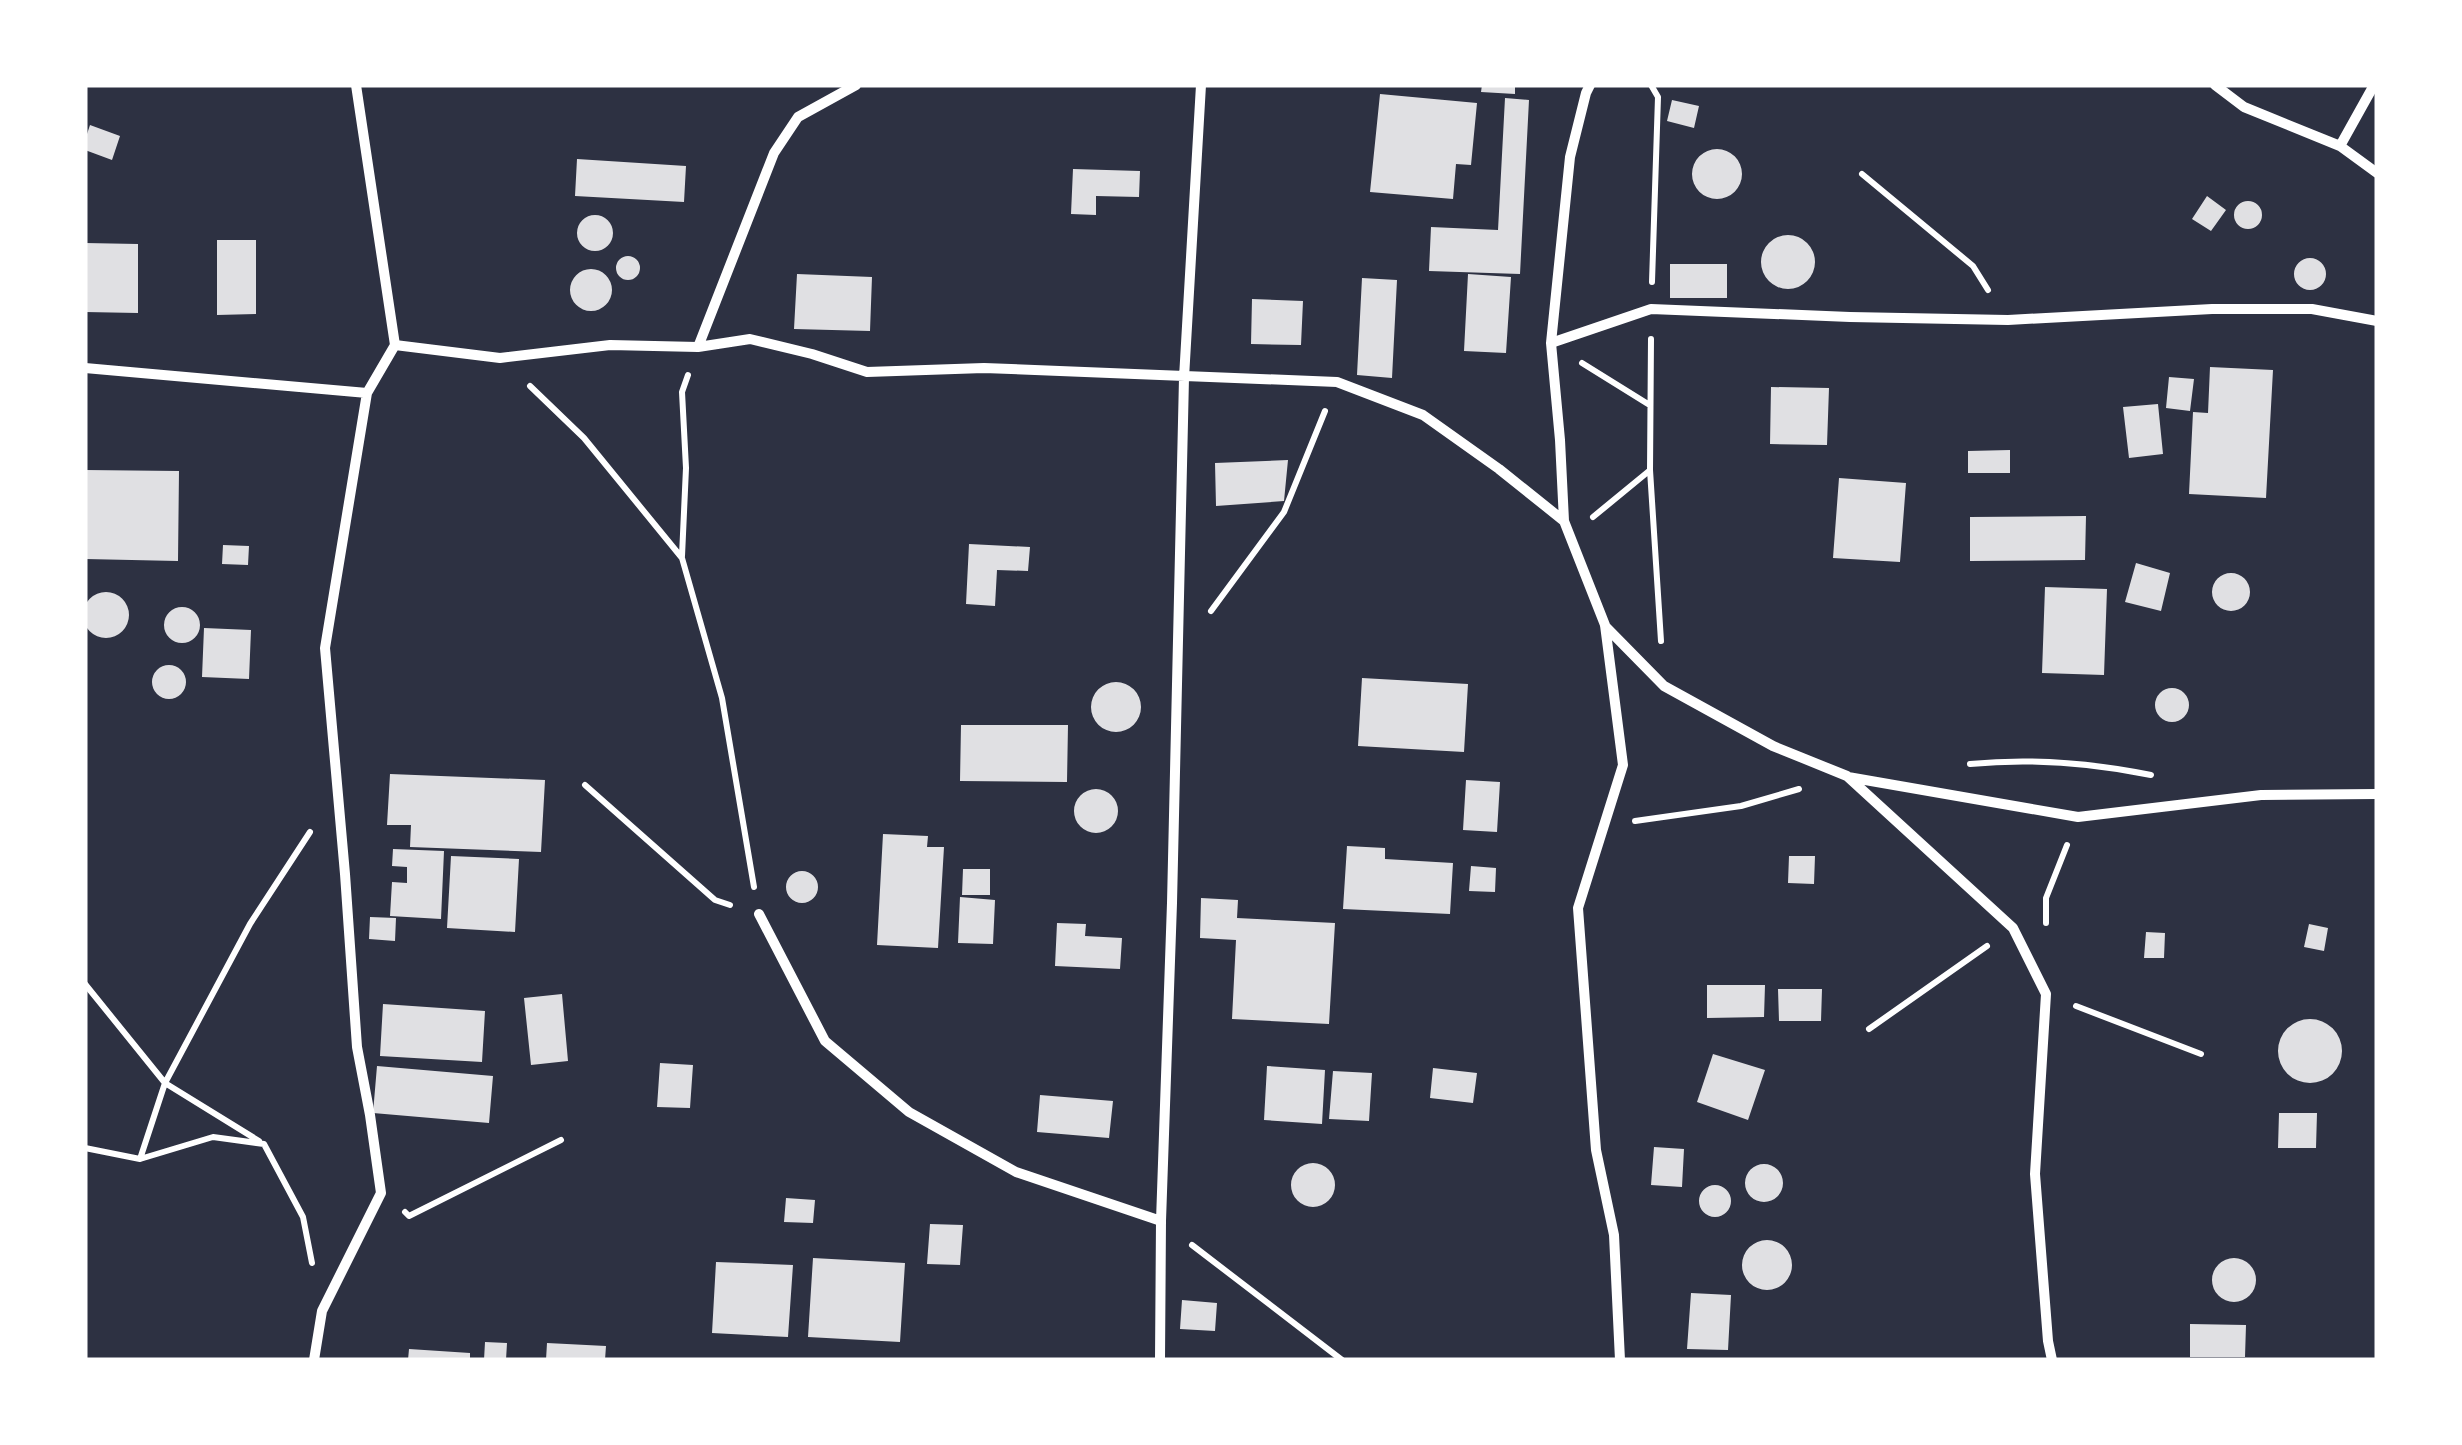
<svg xmlns="http://www.w3.org/2000/svg" width="2462" height="1445" font-family="'Times New Roman',serif">
  <style>
    .building { fill: #e0e0e3 }
    .lines { fill: none; stroke-linecap: round; stroke-linejoin: round }
    .path { stroke: #fff; stroke-width: 6 }
    .minor { stroke: #fff; stroke-width: 10 }
  </style>
  <rect width="100%" height="100%" fill="#2d3142"/>
  <!-- building -->
  <path class="building" d="M1482,85H1515V94L1481,92Z
    M1380,94L1477,103L1471,165L1456,164L1453,199L1370,192Z
    M1505,98L1529,100L1520,274L1429,271L1431,227L1498,230Z
    M1672,100L1699,106L1694,128L1667,121Z
    M90,125L120,136L112,160L85,150V140Z
    M1692 174a25 25 0 1 1 50 0a25 25 0 1 1-50 0Z
    M577,159L686,166L684,202L575,196Z
    M1073,169L1140,171L1139,197L1096,196V215L1071,214Z
    M2207,196L2226,210L2211,231L2192,219Z
    M2234 215a14 14 0 1 1 28 0a14 14 0 1 1-28 0Z
    M577 233a18 18 0 1 1 36 0a18 18 0 1 1-36 0Z
    M1761 262a27 27 0 1 1 54 0a27 27 0 1 1-54 0Z
    M217,240H256V314L217,315Z
    M85,243L138,244V313L85,312Z
    M616 268a12 12 0 1 1 24 0a12 12 0 1 1-24 0Z
    M2294 274a16 16 0 1 1 32 0a16 16 0 1 1-32 0Z
    M1670,264H1727V298H1670Z
    M570 290a21 21 0 1 1 42 0a21 21 0 1 1-42 0Z
    M797,274L872,277L870,331L794,329Z
    M1468,274L1511,277L1506,353L1464,351Z
    M1362,278L1397,280L1392,378L1357,375Z
    M1252,299L1303,301L1301,345L1251,344Z
    M2210,367L2273,370L2266,498L2189,494L2193,412L2208,413Z
    M2169,377L2194,379L2190,411L2166,408Z
    M1771,387L1829,388L1827,445L1770,444Z
    M2158,404L2163,454L2129,458L2123,407Z
    M2010,450V473H1968V451Z
    M1288,460L1284,501L1216,506L1215,463Z
    M85,470L179,471L178,561L85,559Z
    M1839,478L1906,483L1900,562L1833,558Z
    M2086,516L2085,560L1970,561V517Z
    M969,544L1030,547L1028,571L997,570L995,606L966,604Z
    M223,545L249,546L248,565L222,564Z
    M2136,563L2170,573L2161,611L2125,602Z
    M2212 592a19 19 0 1 1 38 0a19 19 0 1 1-38 0Z
    M2045,587L2107,589L2104,675L2042,673Z
    M83 615a23 23 0 1 1 46 0a23 23 0 1 1-46 0Z
    M164 625a18 18 0 1 1 36 0a18 18 0 1 1-36 0Z
    M204,628L251,630L249,679L202,677Z
    M152 682a17 17 0 1 1 34 0a17 17 0 1 1-34 0Z
    M1362,678L1468,684L1464,752L1358,746Z
    M1091 707a25 25 0 1 1 50 0a25 25 0 1 1-50 0Z
    M2155 705a17 17 0 1 1 34 0a17 17 0 1 1-34 0Z
    M961,725H1068L1067,782L960,781Z
    M390,774L545,780L541,852L410,847L411,825H387Z
    M1466,780L1500,782L1497,832L1463,830Z
    M1074 811a22 22 0 1 1 44 0a22 22 0 1 1-44 0Z
    M883,834L928,836L927,847H944L938,948L877,945Z
    M1347,846L1385,848V859L1453,863L1450,914L1343,909Z
    M393,849L444,851L441,919L390,916L392,882L407,883V867L392,866Z
    M451,856L519,859L515,932L447,928Z
    M1789,856H1815L1814,884L1788,883Z
    M1471,866L1496,868L1495,892L1469,891Z
    M963,869H990V895H962Z
    M786 887a16 16 0 1 1 32 0a16 16 0 1 1-32 0Z
    M960,897L995,900L993,944L958,943Z
    M1201,898L1238,900L1237,918L1335,923L1329,1024L1232,1019L1236,940L1200,938Z
    M370,917L396,918L395,941L369,939Z
    M1057,923L1086,924L1085,936L1122,938L1120,969L1055,966Z
    M2309,924L2328,928L2324,951L2304,947Z
    M2146,932L2165,933L2164,958H2144Z
    M1707,985H1765L1764,1017L1707,1018Z
    M1778,989H1822L1821,1021H1779Z
    M562,994L568,1061L531,1065L524,998Z
    M383,1004L485,1011L482,1062L380,1056Z
    M2278 1051a32 32 0 1 1 64 0a32 32 0 1 1-64 0Z
    M1713,1054L1765,1070L1748,1120L1697,1102Z
    M660,1063L693,1065L690,1108L657,1107Z
    M377,1066L493,1076L489,1123L373,1113Z
    M1267,1066L1325,1070L1322,1124L1264,1120Z
    M1433,1068L1477,1073L1473,1103L1430,1098Z
    M1333,1071L1372,1073L1369,1121L1329,1119Z
    M1040,1095L1113,1101L1109,1138L1037,1132Z
    M2279,1113H2317L2316,1148H2278Z
    M1654,1147L1684,1149L1682,1187L1651,1185Z
    M1291 1185a22 22 0 1 1 44 0a22 22 0 1 1-44 0Z
    M1745 1183a19 19 0 1 1 38 0a19 19 0 1 1-38 0Z
    M1699 1201a16 16 0 1 1 32 0a16 16 0 1 1-32 0Z
    M786,1198L815,1200L813,1223L784,1222Z
    M930,1224L963,1225L960,1265L927,1264Z
    M1742 1265a25 25 0 1 1 50 0a25 25 0 1 1-50 0Z
    M2212 1280a22 22 0 1 1 44 0a22 22 0 1 1-44 0Z
    M813,1258L905,1263L900,1342L808,1337Z
    M716,1262L793,1265L788,1337L712,1333Z
    M1691,1293L1731,1295L1728,1350L1687,1349Z
    M1182,1300L1217,1303L1215,1331L1180,1329Z
    M2190,1324L2246,1325L2245,1357H2190Z
    M485,1342L507,1343L506,1360H484Z
    M547,1343L606,1346L605,1360H546Z
    M409,1349L470,1353V1360H408Z"/>
  <g class="lines">
    <!-- path -->
    <path class="path" d="M1651,85L1658,97L1652,282
      M1862,174L1973,266L1988,290
      M1651,339L1650,470L1661,641
      M1582,363L1648,404
      M530,386L584,438L682,558L722,698L754,887
      M1593,517L1649,471
      M682,556L686,468L682,392L688,375
      M1211,611L1284,512L1325,411
      M1970,764C2030,758 2092,763 2151,775
      M585,785L715,900L730,905
      M1635,821L1741,806L1799,789
      M2046,923V898L2067,845
      M85,984L165,1083L259,1141
      M2076,1006L2201,1054
      M1869,1029L1987,946
      M85,1148L140,1159L213,1137L264,1144L303,1217L312,1263
      M140,1159L165,1083L250,924L310,832
      M405,1212L409,1216L561,1140
      M1192,1245L1342,1360"/>
    <!-- minor -->
    <path class="minor" d="M2215,85L2244,107L2340,146L2377,173
      M2340,146L2374,85
      M1551,343L1651,309L1850,317L2008,320L2212,309H2312L2377,321
      M395,345L500,358L610,345L698,347L774,153L798,117L856,85
      M698,347L750,339L812,354L867,372L984,368L1337,382L1423,415L1499,469L1564,521L1605,625L1623,765L1578,908L1596,1150L1614,1235L1620,1360
      M85,368L367,393
      M1564,521L1560,440L1551,343L1570,157L1586,93L1590,85
      M1605,626L1664,686L1773,746L1847,776L2013,928L2046,994L2035,1174L2048,1341L2052,1360
      M1848,777L2078,817L2261,795L2377,794
      M759,914L825,1041L909,1112L1016,1172L1161,1221L1160,1360
      M1161,1221L1172,903L1184,378L1201,85
      M314,1360L322,1311L381,1193L370,1115L357,1047L345,874L325,648L367,393L395,345L356,85"/>
  </g>
  <!-- border -->
  <rect width="2462" height="1445" fill="none" stroke="#ffffff" stroke-width="175"/>
</svg>
